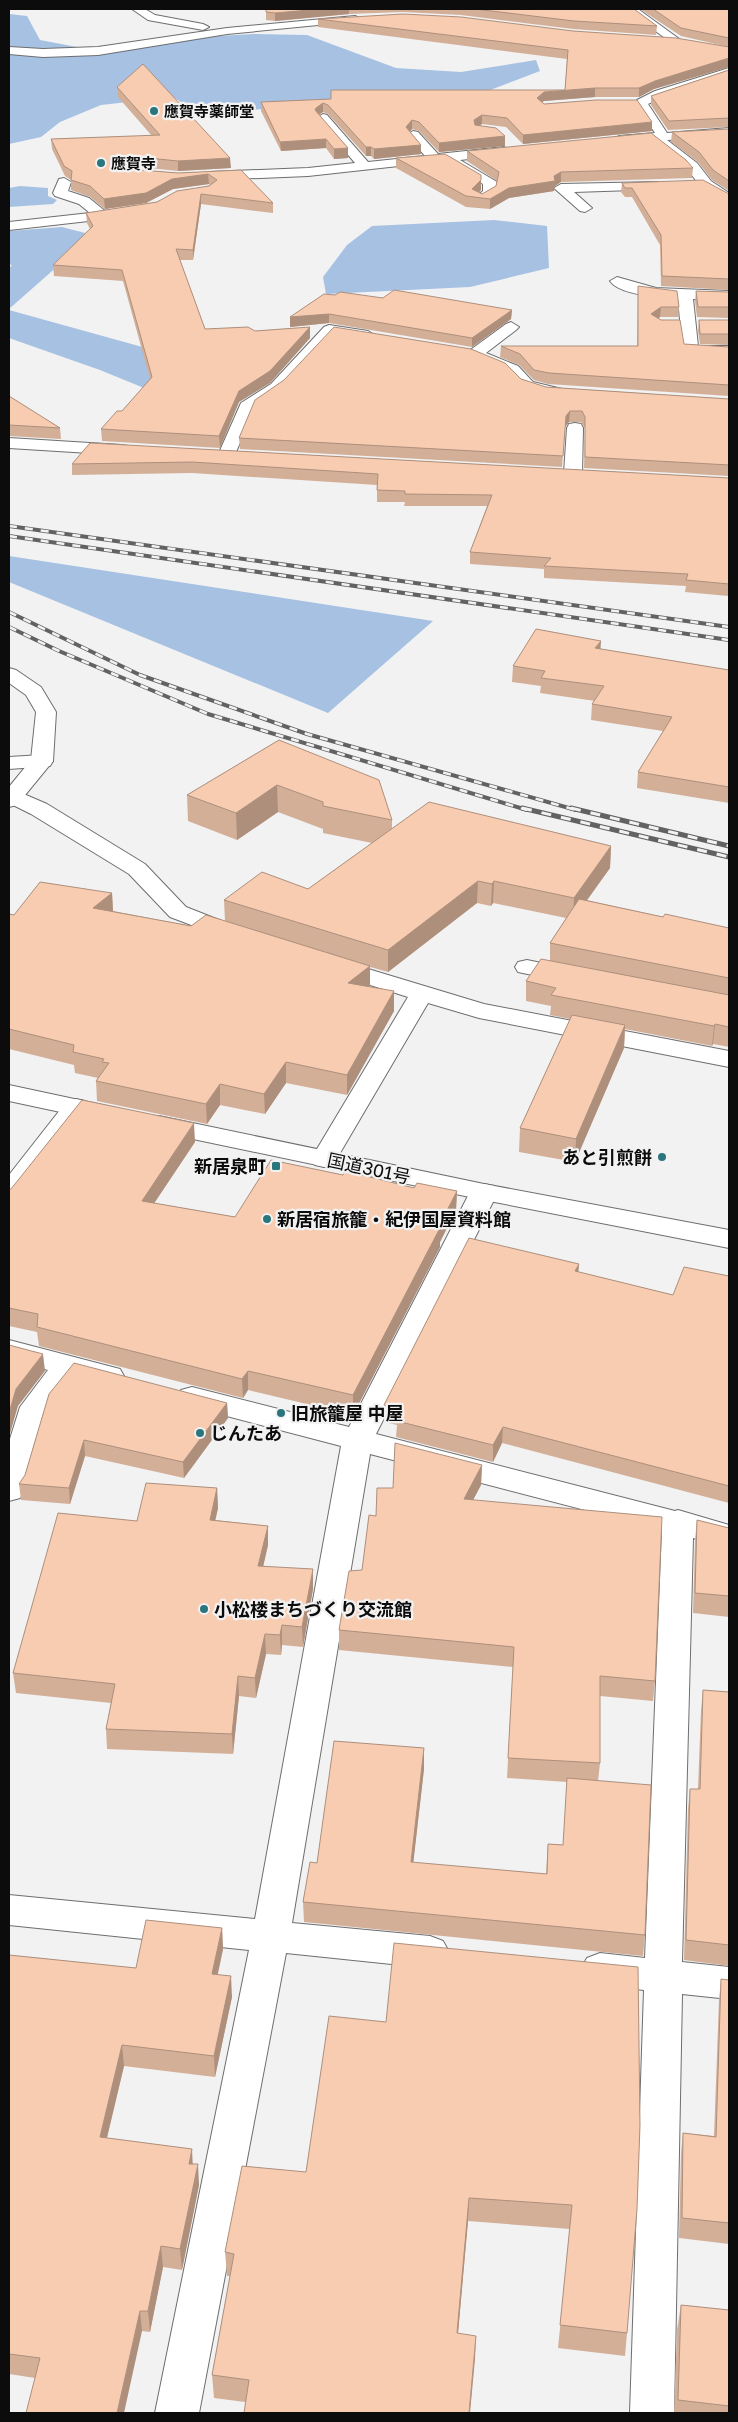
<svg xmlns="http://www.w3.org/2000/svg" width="738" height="2422" font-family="'Golos Text','Noto Sans JP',sans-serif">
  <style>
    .green { fill: #a7c1e2 }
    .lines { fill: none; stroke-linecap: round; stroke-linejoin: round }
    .minor-casing { stroke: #6d6e6f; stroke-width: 2 }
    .highway-casing { stroke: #6d6e6f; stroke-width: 2 }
    .minor { fill: #fff; fill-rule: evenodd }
    .highway { fill: #fff; fill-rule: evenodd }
    .rail-far1-casing { stroke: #626263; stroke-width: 4 }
    .rail-casing { stroke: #626263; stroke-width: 5 }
    .rail-far1 { stroke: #f2f2f3; stroke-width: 2.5; stroke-dasharray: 8; stroke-linecap: butt }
    .rail { stroke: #f2f2f3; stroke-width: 3; stroke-dasharray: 10; stroke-linecap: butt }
    .wall { fill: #d4af98 }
    .shaded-wall { fill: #ad8f7c }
    .building { fill: #f7ccb1; stroke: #ad8f7c }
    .poi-dot { fill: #2b757c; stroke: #f2f2f3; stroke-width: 2 }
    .labels { text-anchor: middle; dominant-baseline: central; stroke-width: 4.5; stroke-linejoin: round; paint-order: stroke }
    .far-poi-label { font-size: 15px; font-weight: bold; fill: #0c0c0c; stroke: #f2f2f3; text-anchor: start }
    .poi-label { font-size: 18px; font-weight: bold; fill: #0c0c0c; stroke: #f2f2f3; text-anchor: start }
    .street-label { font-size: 18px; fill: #0c0c0c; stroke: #f2f2f3 }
  </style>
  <rect width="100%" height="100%" fill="#f2f2f3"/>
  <!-- green -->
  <path class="green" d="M9,14L27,16L40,40L98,51L179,38L254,34L307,35L396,68L461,72L536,60L540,71L485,92L381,97L201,115L173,97L101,105L60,122L41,137L9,144Z
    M20,186L48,188V196L57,200L53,204L9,207V188Z
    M494,220L547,226L549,268L470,287L326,294L323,277L347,245L372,226Z
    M62,227L93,235L9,309V267L12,266L9,263V231Z
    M9,310L164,353L166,397L100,370L9,338Z
    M9,556L433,621L328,713L9,582Z"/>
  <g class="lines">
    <!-- minor casing -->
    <g class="minor-casing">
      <path id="minor" d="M132,9H145L155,15L203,24L209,27L203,30L148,20Z
        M625,9H638L682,41L676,44L672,43Z
        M355,16L361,19L359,21L227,34L98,55L43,57L9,54V47L43,49L98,47L227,28Z
        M729,68V76L663,97L648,104L667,133L729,128V136L667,140L697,163L711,181L729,193V203L701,187L687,169L654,141L619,144L613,140L619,136L655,133L635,103L637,100L655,91Z
        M323,114L327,115L368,162L425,156L407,135L413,131L418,132L438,154L504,147L511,151L504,155L460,160L497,182L495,195L481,203L474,199L483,191V184L444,161L308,176L210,180L203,176L210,172L308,168L355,163L317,118Z
        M64,178L71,182L68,191L89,198L105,211L124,209L131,213L124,217L9,230V222L90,213L79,204L55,196L53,193L59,179Z
        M658,182L665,186L663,189L574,192L592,208L585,212L580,211L554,188L561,184Z
        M617,277L656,288L729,291V300L693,299L698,346H729V356L685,354L683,351L678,299C662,298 619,295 610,281Z
        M511,322L519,327L516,330L486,353L518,366L533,382L562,389L564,392L562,395L546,396L521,388L506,372L469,357L467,354L469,351L506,324Z
        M329,325L368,331L376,336L368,341L333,335L283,390L254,410L233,459H221L218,455L241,403L271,384L324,327Z
        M575,423L581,424L583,428L582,473L579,477H567L564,473L567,428L569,424Z
        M9,438L122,445L128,446L131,450L128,454L122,455L9,448Z
        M42,755L50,756L53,761L50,766L9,769V757Z
        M12,789L47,804L145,864L186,907L242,929L246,934L242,939L234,941L170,917L129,874L31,814L9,803V790Z
        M335,959L484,1004L729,1051V1067L479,1018L428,1003L333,1165L324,1167L315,1165L311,1159L408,997L326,971L323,966L326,961Z
        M527,960L580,971L583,976L580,981L571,983L518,972L515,967L518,962Z
        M76,1099L85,1101L89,1107L19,1199L9,1201V1175L67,1101Z
        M484,1184L494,1186L498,1192L376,1434L675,1511L678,1510L729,1525V1547L693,1538L682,1962L729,1967V1999L682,1994L674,2413H630L644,1990L600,1985L587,1980L581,1969L587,1958L600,1953L645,1958L662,1530L370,1454L292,1923L430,1936L443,1941L449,1952L443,1963L430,1968L286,1953L199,2413H155L249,1950L9,1925V1895L255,1919L341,1446L181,1404L177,1397L181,1390L192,1387L349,1427L470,1192L474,1186Z
        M9,1340L120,1369L124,1376L120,1383L109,1386L75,1377L49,1409L25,1490L20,1498L9,1501V1442L20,1407L48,1370L9,1360Z"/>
    </g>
    <!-- highway casing -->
    <g class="highway-casing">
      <path id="highway" d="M9,668L16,670L41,687L56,712L53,761L17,805L9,807V787L31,760L36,712L26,695L9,683Z
        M9,1085L121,1109L125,1115L121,1121L112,1123L9,1101Z
        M159,1116L484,1184L729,1230V1248L484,1200L150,1130L146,1124L150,1118Z"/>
    </g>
    <!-- minor -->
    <use href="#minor" class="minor"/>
    <!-- highway -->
    <use href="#highway" class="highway"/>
    <!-- rail-far1 casing -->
    <g class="rail-far1-casing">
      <path id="rail-far1" d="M9,526L729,627
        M9,536L729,640
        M9,612L140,675L307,734L576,810
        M9,627L59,651L208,714L527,810"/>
    </g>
    <!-- rail casing -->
    <g class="rail-casing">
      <path id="rail" d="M522,808L729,857
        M571,808L729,846"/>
    </g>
    <!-- rail-far1 -->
    <use href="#rail-far1" class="rail-far1"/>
    <!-- rail -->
    <use href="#rail" class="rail"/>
  </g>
  <!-- wall -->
  <path class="wall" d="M266,9H634L657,26L656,35L573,29L461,15L403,12L349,14L275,21L266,20Z
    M640,9H729V47L681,36Z
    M318,19L573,31L729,47V67L654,89L639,97H595L544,101L542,102L544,104L652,131L523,144L506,127L482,124L480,125L505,146L439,152L419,131L412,129L410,132L421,145V154L374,159L371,156H366L328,114L323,112L319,115L348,148V158L334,159L326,148L281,151L261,111V102L565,90L567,59L318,27Z
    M729,70V127L668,130L651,105V96Z
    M117,87L231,168L178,171L139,167L129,169L178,173L241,170L273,203V213L201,204L193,260H180L205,329L255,331L310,327V338L270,383L239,402L220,448L102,441L101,429L122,411L150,379L123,281L54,276L53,265L90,229L87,223L86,213L157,202L210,185L209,184L173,189L146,203L105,209L90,197L71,190V180L65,176L52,149L51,139L152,136L118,97Z
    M729,129V191L712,180L698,162L671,142L672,132Z
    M467,151L693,168L692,178L561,182L555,186L554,191L509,198L490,209L466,207L396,168V158L481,190L479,193L482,194L496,186L497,181L467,161Z
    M622,183L729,194V290L661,286L660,245L632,197H625L621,192Z
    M638,286L679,307L678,317H660L658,319L684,344L729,347V397V396L548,384L534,380L519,365L500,357L501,346H637Z
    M696,291L729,292V318L697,317L695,301Z
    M335,295L383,298L512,310L511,319L472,347L329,323L290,327V317Z
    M699,320H729V345L700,344L698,331Z
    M521,379L546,387L729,399V477V476L584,468L585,428L581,422H569L565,427L562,467L240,449L239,438Z
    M9,396L60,428L61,439L9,436V437Z
    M90,443L729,478V592L728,596L685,592L686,586L544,578V569L470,564V552L487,506H404L405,502H377V485L192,473L72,475V464Z
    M600,649L729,670V803L637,788L638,772L663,731L591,720L592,704L595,701L540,693L541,686L512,682L513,666Z
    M279,740L392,820V829L611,846L610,868L586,900L663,917L729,928V1047L713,1044L712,1046L625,1029L624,1048L575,1162L519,1152L520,1128L570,1019L550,1015L551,1006L526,1001V981L550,961V943L566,918L493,903L491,906L477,903L388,972L370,967V987L394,991V1011L347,1095L286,1083L265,1114L220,1105L207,1124L97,1101L96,1081L98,1078L75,1073L74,1065L9,1049V914L14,915L112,893L113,911L191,926L225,921L224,900L308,889L372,843L323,833V829L278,812L237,840L188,821L187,795Z
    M195,1142L154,1203L235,1217L343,1175L414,1188L457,1191L456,1210L440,1242V1247L353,1415L248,1390L243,1398L39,1346L37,1332L9,1326V1189H11Z
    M578,1272L673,1295L729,1276V1503L502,1443L493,1462L396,1437L397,1425L384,1422V1405Z
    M49,1394L227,1403L228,1418L184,1478L85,1456L70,1504L21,1500L19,1484L25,1475Z
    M482,1465L481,1485L473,1500L655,1681L653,1701L600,1696V1763L598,1781L645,1935L643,1956L304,1922L303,1902L317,1863L424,1748V1769L413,1863L546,1874L548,1844L563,1845L567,1782L507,1778L513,1667L339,1650V1630L362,1570L376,1516L393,1488Z
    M217,1488L218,1508L215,1520L268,1526V1545L263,1566L313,1589L303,1647L282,1645L281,1655L266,1654L256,1698L239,1696L233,1754L107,1749L106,1729L111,1703L16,1693L13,1673L137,1521Z
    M697,1520L729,1528V1617L693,1613L695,1540Z
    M703,1690L729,1692V1966L684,1960L688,1809L690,1789H698L701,1710Z
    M222,1928L223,1949L218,1974L232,1997L215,2077L124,2066L107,2138L193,2164L199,2185L182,2270L163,2267L150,2332L142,2331L35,2378L9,2374V1955L136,1968Z
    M638,1967L627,2333L625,2356L558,2348L570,2229L468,2221L458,2333L475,2359L245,2402L214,2398L212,2375L230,2276H227L225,2252L306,2172L386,2022Z
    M721,1979L729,1980V2244L679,2238L681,2153L683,2133L714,2136L719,2000Z
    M681,2305L729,2310V2413H674L677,2330Z"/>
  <!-- shaded-wall -->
  <path class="shaded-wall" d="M321,9H349V14L275,21V13Z
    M729,58V67L654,89L639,97V88L655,81Z
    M595,88V97L544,101L536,106L537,98L544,92Z
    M323,103V112L316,116V119V108Z
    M482,115V124L474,129V120Z
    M412,120V129L406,136V127Z
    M652,122V131L523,144V135Z
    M505,136V146L439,152V143Z
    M326,139V148L281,151L280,142Z
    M421,145V154L374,159V149Z
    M366,147H371V156H366Z
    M348,148V158L334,159V149Z
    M138,157L139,167L124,169L118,165L123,159Z
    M230,158L231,168L178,171V161Z
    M561,172V182L555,186L554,191L509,198L490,209V199L509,188L554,176Z
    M208,174L209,184L173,189L146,203L105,209L104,199L172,179Z
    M481,180V190L474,197L472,189Z
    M201,194V204L193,260V250Z
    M661,307L660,317L650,325L651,314Z
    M512,310L511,319L472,347V338Z
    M329,314V323L290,327V317Z
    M310,327V338L270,383L239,402L220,448L219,436L239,391Z
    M570,411L569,422L565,427L562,467L566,416Z
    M601,641L600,656L595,648Z
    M277,785L278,812L237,840L236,813Z
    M611,846L610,868L573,920L574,898Z
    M478,881L477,903L388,972V950Z
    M494,881L493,903L491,906L492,884Z
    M112,893L113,912L93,908Z
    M370,966V986L348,1003V983Z
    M394,991V1011L347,1095V1075Z
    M715,1024L713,1044L712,1046L714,1026Z
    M625,1025L624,1048L575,1162L576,1139Z
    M286,1062V1083L265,1114L264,1094Z
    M220,1084V1105L207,1124L206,1104Z
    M194,1123L195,1142L143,1220L142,1201Z
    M457,1191L456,1210L440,1242V1247L353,1415V1395Z
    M579,1264L578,1280L575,1271Z
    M43,1354L45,1371L18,1406L9,1437V1413L16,1389Z
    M248,1371V1390L243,1398L242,1379Z
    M227,1403L228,1418L184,1478L183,1462Z
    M503,1427L502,1443L493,1462V1445Z
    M84,1440L85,1456L70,1504L69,1488Z
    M482,1465L481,1485L463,1519L464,1499Z
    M217,1488L218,1508L211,1540L210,1520Z
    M268,1526V1545L259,1585L258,1566Z
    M313,1569V1589L303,1647L302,1627Z
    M282,1625V1645L281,1655L280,1635Z
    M265,1634L266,1654L256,1698L255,1678Z
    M238,1676L239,1696L233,1754L232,1734Z
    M424,1748V1769L411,1883V1862Z
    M222,1928L223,1949L213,1995L212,1974Z
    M231,1976L232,1997L215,2077L214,2056Z
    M122,2045L124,2066L102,2158L100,2137Z
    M192,2149L193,2170L189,2164Z
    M198,2164L199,2185L182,2270L180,2249Z
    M469,2198L468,2221L456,2356L457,2333Z
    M161,2246L163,2267L150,2332L148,2311Z
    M140,2311L142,2331L124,2413H117Z
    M476,2336L475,2359L470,2413H469Z"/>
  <!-- building -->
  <path class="building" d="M266,9H321L275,13L266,12Z
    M475,9H634L657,26L574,21Z
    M653,9H729V38L681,28Z
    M403,14L461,17L573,31L676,38L729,47V58L655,81L639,88H595L544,92L537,98L544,104L596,100H637L652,122L523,135L507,118L482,115L474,120L475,125L496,128L505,136L439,143L419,122L412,120L406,127L421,145L374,149L371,147H366L328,105L323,103L316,108L315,110L348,148L334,149L326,139L280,142L261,102L331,99V90H565L568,50L318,19Z
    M143,64L230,158L178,161L138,157L123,159L118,165L129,169L178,173L241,170L273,203L201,194L193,250L176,249L205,329L248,327L255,331L310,327L270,371L239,391L219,436L101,429L117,411H122L152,377L122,270L53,265L93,226L86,213L157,202L177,191L209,186L217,180L208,174L172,179L146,193L104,199L90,186L71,180L72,171L64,166L51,139L160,135L117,87Z
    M729,70V118L669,121L651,96Z
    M729,129V181L713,170L699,152L672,132Z
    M651,133L686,160L693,168L561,172L554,176L555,181L509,188L490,199L466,196L396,158L445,154L481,175V180L472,189L482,194L496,186L499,172L467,151Z
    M703,180L729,194V279L662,276L661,235L632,188H625L622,183Z
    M638,286L677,291L679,307H661L651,314L661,320H680L684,344L729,347V385L549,373L534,370L520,354L501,346H638Z
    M394,290L512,310L472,338L329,314L290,317L324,294L335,295L340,292L383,298Z
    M696,291L729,292V307H698Z
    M699,320H729V334H700Z
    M334,327L471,349L505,363L521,379L546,387L729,399V465L585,457V417L582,411H570L566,416L563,456L239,438L255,400L284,380Z
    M9,396L60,428L9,425Z
    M90,443L729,478V584L686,580L688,574L544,566L551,558L470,552L492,495L405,494V491L377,490L378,474L192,462L72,464Z
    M536,629L601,641L595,648L729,670V787L638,772L672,717L592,704L604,686L541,678L545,671L513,666Z
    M279,740L379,780L392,820L323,806V802L277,785L236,813L187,795Z
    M429,802L611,846L574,898L494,881L492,884L478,881L388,950L224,900L262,872L308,889Z
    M40,882L112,893L93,908L191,926L206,915L370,966L348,983L394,991L347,1075L286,1062L264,1094L220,1084L206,1104L96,1081L109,1063L102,1062L104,1059L73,1052L74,1045L9,1029V914L14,915Z
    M579,899L663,917L665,914L729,928V978L550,943Z
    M541,959L729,995V1027L715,1024L714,1026L551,995L556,988L526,981Z
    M572,1015L625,1025L576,1139L520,1128Z
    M82,1100L194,1123L142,1201L235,1217L271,1160L343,1175L346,1171L414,1188L417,1183L457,1191L438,1228H440L353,1395L248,1371L242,1379L37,1327L38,1314L9,1308V1189H11Z
    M469,1238L579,1264L575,1271L673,1295L684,1267L729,1276V1486L503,1427L493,1445L397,1421V1408L384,1405Z
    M9,1345L43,1354L16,1389L9,1413Z
    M74,1363L227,1403L183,1462L84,1440L69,1488L19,1484L25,1475L49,1394Z
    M395,1443L482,1465L464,1499L662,1517L655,1681L600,1676V1763L508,1758L514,1647L339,1630L349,1571L362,1570L369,1515L376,1516L377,1488H393Z
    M146,1483L217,1488L210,1520L268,1526L258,1566L313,1569L302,1627L282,1625L280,1635L265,1634L255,1678L238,1676L232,1734L106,1729L115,1684L13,1673L58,1513L137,1521Z
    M697,1520L729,1528V1596L695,1593Z
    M703,1690L729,1692V1945L686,1940L690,1789H700Z
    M334,1741L424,1748L411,1862L547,1874L548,1844L563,1845L567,1778L651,1785L645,1935L303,1902L310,1862L317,1863Z
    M146,1920L222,1928L212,1974L231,1976L214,2056L122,2045L100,2137L192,2149L189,2164H198L180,2249L161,2246L148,2311H140L117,2413H26L40,2358L9,2354V1955L136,1968Z
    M394,1943L638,1967L640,2125L637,2209L627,2333L560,2325L572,2205L469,2198L457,2333L476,2336L469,2413H244L249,2380L212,2375L234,2254L225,2252L242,2166L306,2172L329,2016L386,2022Z
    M721,1979L729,1980V2223L682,2218L683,2133L716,2137Z
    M681,2305L729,2310V2406L678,2400Z"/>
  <!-- markers -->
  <g class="poi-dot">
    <circle cx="154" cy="111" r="5"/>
    <circle cx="101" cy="163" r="5"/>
    <circle cx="662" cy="1157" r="5"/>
    <rect x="271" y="1161" width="10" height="10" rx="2.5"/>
    <circle cx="267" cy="1219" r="5"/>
    <circle cx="281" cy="1413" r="5"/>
    <circle cx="200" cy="1433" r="5"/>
    <circle cx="204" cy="1609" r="5"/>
  </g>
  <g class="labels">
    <!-- far-poi labels -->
    <g class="far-poi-label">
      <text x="164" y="111">應賀寺薬師堂</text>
      <text x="111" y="163">應賀寺</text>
    </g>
    <!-- poi labels -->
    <g class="poi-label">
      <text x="652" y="1157" text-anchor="end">あと引煎餅</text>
      <text x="266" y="1166" text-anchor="end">新居泉町</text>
      <text x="277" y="1219">新居宿旅籠・紀伊国屋資料館</text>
      <text x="291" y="1413">旧旅籠屋 中屋</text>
      <text x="210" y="1433">じんたあ</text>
      <text x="214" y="1609">小松楼まちづくり交流館</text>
    </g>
    <!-- street labels -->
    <g class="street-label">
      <text transform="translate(369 1168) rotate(12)">国道301号</text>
    </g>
  </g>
  <!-- border -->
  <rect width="738" height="2422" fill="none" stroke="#0c0c0c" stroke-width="20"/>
</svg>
